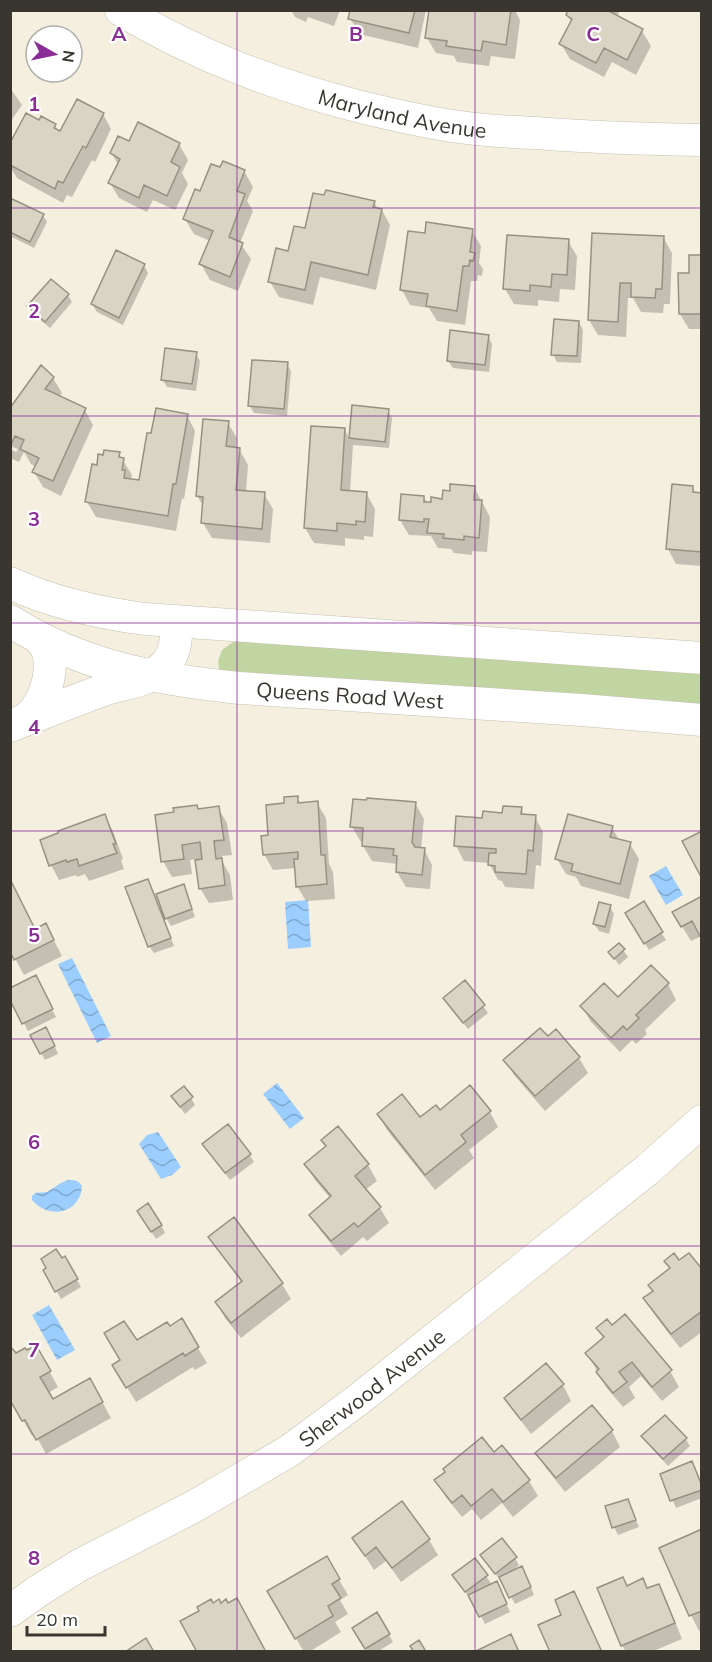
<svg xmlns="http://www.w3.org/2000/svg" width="712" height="1662" font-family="Mulish,sans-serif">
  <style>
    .green { fill: #c0d5a1 }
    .water { fill: url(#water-waves) }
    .shadow { fill: #0003 }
    .building { fill: #d9d4c4; stroke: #969182; stroke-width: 1.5 }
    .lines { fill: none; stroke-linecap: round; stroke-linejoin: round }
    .minor-casing { stroke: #c5c0b0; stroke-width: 33 }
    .minor { stroke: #fff; stroke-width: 32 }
    .grid { fill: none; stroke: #8a2d97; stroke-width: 1.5; stroke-opacity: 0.55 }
    .labels { text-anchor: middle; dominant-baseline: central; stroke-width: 4.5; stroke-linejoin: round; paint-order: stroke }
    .street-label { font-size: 21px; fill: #38362f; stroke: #fff }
    .grid-label { font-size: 20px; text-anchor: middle; font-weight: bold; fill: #8a2d97; stroke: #fff; stroke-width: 4.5; stroke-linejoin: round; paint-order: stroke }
  </style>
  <defs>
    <pattern id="water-waves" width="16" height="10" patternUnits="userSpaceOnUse" patternTransform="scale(1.5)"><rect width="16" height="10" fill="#9bcefe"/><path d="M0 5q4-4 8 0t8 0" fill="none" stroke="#7fa8ce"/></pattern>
  </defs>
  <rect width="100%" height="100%" fill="#f5efdf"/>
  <!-- green -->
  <path class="green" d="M249,639L701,670V707L226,675L219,669L218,661L222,650L233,642Z"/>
  <!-- water -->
  <path class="water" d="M666,866L683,895L666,905L649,876Z
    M308,900L311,947L288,949L285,902Z
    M72,958L111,1036L97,1043L58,964Z
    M277,1083L304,1118L290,1129L263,1094Z
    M158,1132L181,1167L172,1175L161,1179L139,1144L147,1135Z
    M68,1180C75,1180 78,1180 82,1186C80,1214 49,1220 32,1200V1196L35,1193L47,1192L61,1183Z
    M49,1305L75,1350L57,1360L32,1315Z"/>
  <!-- shadow -->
  <path class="shadow" d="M291,10H340L334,26L308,17L306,22L295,17Z
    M352,10H426L418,48L359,34L350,18Z
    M430,10H515L520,20L515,59L491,56L489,66L457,62L454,56L436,53L427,38Z
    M570,10H620L617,17L642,31L651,46L636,75L612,62L604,77L570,59L561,44L572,23L567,15Z
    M10,88L22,105L10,122Z
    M103,114L111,129L95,162L92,160L72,197L67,195L63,203L17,178L10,167V158L40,122L55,125L59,132Z
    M130,143L179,144L188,160L182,173L188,184L175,210L153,200L147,212L119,198L110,183L118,165L112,153Z
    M244,171L253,187L247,201L253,211L240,243L251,259L238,291L210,280L201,264L210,241L194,234L185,219L201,192Z
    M10,199L43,215L47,222L34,248L10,236Z
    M374,202L378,209L382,210L390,225L376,290L320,277L313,305L279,297L270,282L306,230Z
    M472,231L481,246L479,263L483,269L482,276L478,275L477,281H471L465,325L437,321L429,308L410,305L402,290L426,235Z
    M593,234L663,237L672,253L670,304H664L663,313L641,312L633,298H628L626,337L598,335L589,320Z
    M568,241L577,256L575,290L560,289L559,302L538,300V306L514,304L505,289Z
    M702,256V329H689L680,314L690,275Z
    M144,265L148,273L123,325L97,312L92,304Z
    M68,295L72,302L50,328L33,314L29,306Z
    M579,322L583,330L581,363L557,362L553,354Z
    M488,336L492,344L489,372L453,368L448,361Z
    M196,354L200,361L196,391L167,387L162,379Z
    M287,364L291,371L287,416L254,413L250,406Z
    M53,378L62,393L59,397L85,410L93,425L61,496L43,487L34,472L36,467L31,464L24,452L19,462L10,458V449L16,452L18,449L10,446V411Z
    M353,407L388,411L392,418L389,448L353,445L350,492L366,493L375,509L373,537L364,536V540L345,538V546L314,543L305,528L345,430L350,440Z
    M187,415L195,431L184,499L182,498L176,531L96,517L87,502L98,467L119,454L132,475L131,481L140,482L153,435Z
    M228,423L237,438L236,449H239L248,465L246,492L264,494L273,509L270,543L212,538L203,523L204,507L197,496Z
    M474,487L490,517L487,552L472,551V555L454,553L451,549L438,548L431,536L409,535L400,520L424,498L427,503L444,500Z
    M692,487L696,494H702V566L676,564L668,549Z
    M297,798L301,804L317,803L326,818L329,864L333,872L335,899L306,901L297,886L296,868L273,870L264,854L285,805Z
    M368,802L415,803L424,819L421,849H424L432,865L430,889L406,887L397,872L398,864L372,861L363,846V842H361L352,827Z
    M218,808L227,823L232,855L222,856L223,863L230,875L233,900L209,903L200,888L197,859L190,860L192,874L172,877L163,861L199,811Z
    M521,809L525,816L535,817L543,832L541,866L536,865L534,889L505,887L502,881L498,880L489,863L464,861L456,846L484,819Z
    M104,816L113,831L123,859L121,860L124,869L89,881L85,874L77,877L76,875L59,880L51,865Z
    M612,828L620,841L630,844L639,859L629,899L581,886L576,877L566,874L557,859Z
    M10,880L36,930L46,925L62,956L24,975L10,949Z
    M183,886L187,894L195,917L171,926L166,918Z
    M151,888L174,946L154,953L149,946Z
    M702,898V936L691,941L674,913Z
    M643,903L666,940L649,950L627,913Z
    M610,907L614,914L609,934L599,931L594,924Z
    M623,950L628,957L619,965L610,952Z
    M39,984L56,1017L28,1031L10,996Z
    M668,984L676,1000L645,1030L647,1034L636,1044L632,1040L620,1052L591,1022L582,1007L618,999Z
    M449,1005L483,1006L488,1013L468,1029Z
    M556,1031L579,1058L588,1073L545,1111L514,1075L505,1060L547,1039Z
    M50,1036L58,1054L45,1060L41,1053Z
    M191,1098L195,1105L185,1114L177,1103Z
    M440,1112H490L498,1127L469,1150L474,1158L435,1190L387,1130L379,1115L420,1119Z
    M338,1128L368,1165L377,1181L365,1190L380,1208L389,1223L367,1241L363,1237L341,1256L320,1230L311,1215L331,1199L315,1180L306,1165L327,1147Z
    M208,1151L249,1154L254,1162L230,1180Z
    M143,1219L161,1225L165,1233L156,1239Z
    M210,1237L282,1284L291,1299L241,1338L225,1318L216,1302L242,1283L219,1252Z
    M65,1258L81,1287L61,1299L45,1271Z
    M679,1262L702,1271V1332L680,1348L654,1314L645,1299L654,1292Z
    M181,1320L207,1363L195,1370L193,1367L136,1402L123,1381L122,1361L136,1342L169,1328Z
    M598,1328L670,1371L679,1387L662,1401L641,1376L629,1387L635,1398L623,1407L606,1387L587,1353L604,1339Z
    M36,1347L58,1387L48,1393L52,1401L90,1380L111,1418L46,1454L35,1434L32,1436L10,1397L26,1352Z
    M546,1365L563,1385L571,1401L531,1434L515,1413L506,1398Z
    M592,1408L612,1431L620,1447L565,1492L546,1468L537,1453Z
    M643,1437L685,1438L690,1446L668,1466L648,1444Z
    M502,1447L529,1481L538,1496L513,1517L502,1503L481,1520L472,1509L462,1517L445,1496L436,1480L493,1454Z
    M662,1475L702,1486V1498L676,1508Z
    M627,1501L639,1527L618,1535L614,1527Z
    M702,1531V1630L699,1631L691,1615Z
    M354,1539L429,1540L438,1555L401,1582L386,1561L374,1570Z
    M482,1555L515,1558L519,1565L511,1572L526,1575L534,1595L515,1604L502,1579L500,1580Z
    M326,1558L348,1595L340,1600L348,1614L335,1622L341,1632L309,1652H304L269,1592Z
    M486,1576L492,1585L500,1590L510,1612L485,1624L471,1597L470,1598L458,1583Z
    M643,1580L648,1590L658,1586L667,1601L682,1639L651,1652H626L622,1645L627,1587Z
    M377,1614L393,1642L377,1652H368L354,1628Z"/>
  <!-- building -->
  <path class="building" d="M350,10H415L409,33L348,19Z
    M429,10H511L506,45L483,41L481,51L446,46L447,41L425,38Z
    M568,10H607L643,29L627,60L604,48L596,63L559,44L572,19L566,15Z
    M77,99L104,113L86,148L83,146L63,183L58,181L55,189L10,165V143L26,113L39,120L41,116L56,124L54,128L60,131Z
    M138,122L180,143L171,162L180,167L167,196L144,185L139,198L108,183L120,159L110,153L118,136L129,141Z
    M223,161L245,170L237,191L245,194L229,237L243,243L230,277L199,264L213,231L183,219L195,189L200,191L211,164L220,167Z
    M326,190L375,201L373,207L382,209L368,275L311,262L305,290L268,282L276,248L288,251L294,226L305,228L313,193L324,195Z
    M10,198L44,214L30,242L10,232Z
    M426,222L473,229L470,252L475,253L473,261L470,260L469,266H463L457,311L426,306L428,294L400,290L408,231L425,233Z
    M592,233L664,236L662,289H656L655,298L631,297V283H620L618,322L588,320Z
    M507,235L569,239L567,275L552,274L551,287L530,285V291L503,289Z
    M116,250L145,264L119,318L91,304Z
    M689,255H702V314H679L678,273H689Z
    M51,279L69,294L45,322L27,306Z
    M554,319L579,321L577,356L551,355Z
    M450,330L489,335L485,365L447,361Z
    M165,348L197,352L192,384L161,380Z
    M252,360L288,362L284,409L248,406Z
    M41,365L54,377L45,389L86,408L53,481L32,472L39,458L20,449L24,440L15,436L10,447V408Z
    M352,405L389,409L385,442L349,438Z
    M156,408L188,414L176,484H173L168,516L85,502L92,464L97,465L98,454L103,455L104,450L120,452L119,457L124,458L122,470H125L124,478L139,480L147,433H151Z
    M203,419L229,421L226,446L240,448L236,490L265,492L262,529L201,523L203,497L196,496Z
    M311,426L345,428L341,490L367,492L365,522L356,521V525L337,523V531L304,528Z
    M450,484L475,486L474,500H482L479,538L464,536V540L443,538L444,534L427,533L429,519H424V522L399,520L401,494L424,496V502H431V497L442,499L443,490L450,491Z
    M672,484L693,486V492L702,493V552L666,549Z
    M298,796V803L318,801L321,855H325L327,884L296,887L294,859H298V852L263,855L261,836L268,835L266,805L284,803V797Z
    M367,798L416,802L412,842L415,847L425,848L422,875L396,872L397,856L393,855L394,849L362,846L363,828L350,827L353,799L366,800Z
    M197,805L198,809L219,806L224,840L214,841L216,859L222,858L225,885L199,889L195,860L202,859L200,842L182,845L184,859L161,862L155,815L174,812L173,808Z
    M503,806L522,807L521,814L536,815L533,851L528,850L526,874L495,872V866L488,865L489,853H496V849L454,846L456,816L482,818L483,811L502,813Z
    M105,814L116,844H113L117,853L79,866L77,859L67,862L66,860L49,866L40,840L58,833V831Z
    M568,814L613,826L610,837L631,842L620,884L571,871L573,864L555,859Z
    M702,831V874L700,875L682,841Z
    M10,879L35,929L46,923L54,940L14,960L10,952Z
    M148,879L171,938L148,947L125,887Z
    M184,884L192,909L165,919L156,894Z
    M702,896V935L700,936L692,921L681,927L672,912Z
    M644,901L663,932L644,944L625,913Z
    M599,902L611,905L605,927L593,924Z
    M619,943L625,949L614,959L608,952Z
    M651,965L669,983L636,1015L639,1018L627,1030L623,1026L611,1038L580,1006L604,983L618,997Z
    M36,975L53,1009L22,1024L10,1000V988Z
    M465,980L485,1005L463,1023L443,998Z
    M46,1027L55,1046L40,1054L30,1035Z
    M540,1028L548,1036L556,1029L580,1057L535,1096L503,1060Z
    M470,1085L491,1111L461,1135L466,1142L425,1175L377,1114L402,1094L420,1117L436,1105L440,1110Z
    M184,1086L193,1097L180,1107L171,1096Z
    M228,1124L251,1154L225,1173L202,1144Z
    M338,1126L369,1164L355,1176L381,1207L358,1227L354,1223L331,1241L309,1215L331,1196L304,1164L326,1146L321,1140Z
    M148,1203L162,1225L151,1232L137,1211Z
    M234,1217L283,1283L231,1323L215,1302L242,1281L208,1237Z
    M56,1249L62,1258L65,1256L78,1279L55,1292L43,1270L46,1268L41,1259Z
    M674,1253L679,1260L689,1253L702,1269V1311L671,1334L643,1298L653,1291L648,1285L670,1268L664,1261Z
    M625,1314L672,1370L652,1387L632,1362L619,1372L627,1382L613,1393L596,1372L599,1369L585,1353L604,1337L596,1328L607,1319L612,1325Z
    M182,1318L199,1347L185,1356L183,1353L126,1388L112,1365L120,1360L104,1333L124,1321L137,1340L167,1322L170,1326Z
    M36,1345L51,1371L40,1377L53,1399L90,1378L103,1402L36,1440L25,1420L22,1421L10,1400V1346L16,1353L25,1348L27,1350Z
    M546,1363L564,1384L521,1420L504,1398Z
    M592,1405L613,1430L556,1478L535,1453Z
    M665,1415L687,1438L663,1459L641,1436Z
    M482,1437L494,1452L502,1445L530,1480L503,1502L492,1489L471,1506L462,1495L452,1503L434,1480L445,1472L443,1469Z
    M692,1461L702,1486V1490L670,1501L660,1474Z
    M628,1499L636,1520L612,1528L605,1506Z
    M402,1501L430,1539L392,1568L376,1547L365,1556L352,1538Z
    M702,1529V1611L689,1616L659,1548Z
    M502,1538L517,1557L495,1574L480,1555Z
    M327,1556L340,1579L332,1584L341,1598L328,1606L333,1616L295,1639L267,1591Z
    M475,1558L488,1575L465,1592L452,1575Z
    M522,1566L531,1587L509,1598L499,1577Z
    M623,1577L627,1586L643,1578L647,1588L659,1584L675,1623L621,1646L597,1588Z
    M497,1581L507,1604L479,1617L468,1595Z
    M574,1591L602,1652H550L538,1625L561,1615L555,1600Z
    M237,1598L266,1652H197L180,1621L199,1611L197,1607L211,1599L213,1603L219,1599L221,1603L226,1599L228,1603Z
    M377,1612L390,1634L365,1649L352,1628Z
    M511,1634L519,1652H474Z
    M146,1638L154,1652H125Z
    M419,1640L425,1650L422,1652H414L410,1646Z"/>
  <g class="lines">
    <!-- minor casing -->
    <g class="minor-casing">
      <g id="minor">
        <path id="s1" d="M121,10C198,56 274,85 361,107C394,115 427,123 460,127C485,131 511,132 537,133C592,138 647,139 702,140"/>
        <path d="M10,583C53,603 99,613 145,619L702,658"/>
        <path id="s2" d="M10,621C83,667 155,679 239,688L582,710L702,720"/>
        <path d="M23,721C29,717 34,713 37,707C49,689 57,656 40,639"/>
        <path d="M10,726C41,714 71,702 101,691C122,683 150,682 165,665C176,654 176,638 177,622"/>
        <path id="s3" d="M10,1611L38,1591L80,1565L193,1507L289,1451L359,1399L647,1170L702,1121"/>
      </g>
    </g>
    <!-- minor -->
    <use href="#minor" class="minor"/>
  </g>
  <!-- grid -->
  <path class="grid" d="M237,10V1652M475,10V1652M10,208H702M10,416H702M10,623H702M10,831H702M10,1039H702M10,1246H702M10,1454H702"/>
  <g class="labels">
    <!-- street labels -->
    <g class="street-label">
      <text stroke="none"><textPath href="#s1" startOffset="302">Maryland Avenue</textPath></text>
      <text stroke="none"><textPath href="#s2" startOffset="352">Queens Road West</textPath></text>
      <text stroke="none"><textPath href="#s3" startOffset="426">Sherwood Avenue</textPath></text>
    </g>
  </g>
  <g class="grid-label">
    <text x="119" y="41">A</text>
    <text x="356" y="41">B</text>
    <text x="593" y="41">C</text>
    <text x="34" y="111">1</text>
    <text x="34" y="318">2</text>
    <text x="34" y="526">3</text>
    <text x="34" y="734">4</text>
    <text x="34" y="942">5</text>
    <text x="34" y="1149">6</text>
    <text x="34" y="1357">7</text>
    <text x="34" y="1565">8</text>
  </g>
  <!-- border -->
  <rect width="712" height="1662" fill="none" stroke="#38362f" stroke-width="24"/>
  <!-- north arrow -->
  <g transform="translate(54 54) rotate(99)"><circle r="28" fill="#ffffff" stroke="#afafac" stroke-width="1.5"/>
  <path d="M0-4.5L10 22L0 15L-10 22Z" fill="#8a2d97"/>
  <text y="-9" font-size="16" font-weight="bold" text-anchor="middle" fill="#38362f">N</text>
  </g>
  <!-- scale -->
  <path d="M27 1626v9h78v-9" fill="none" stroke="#38362f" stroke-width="3"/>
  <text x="36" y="1626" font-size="18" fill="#38362f" stroke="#ffffff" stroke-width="4.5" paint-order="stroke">20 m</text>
</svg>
